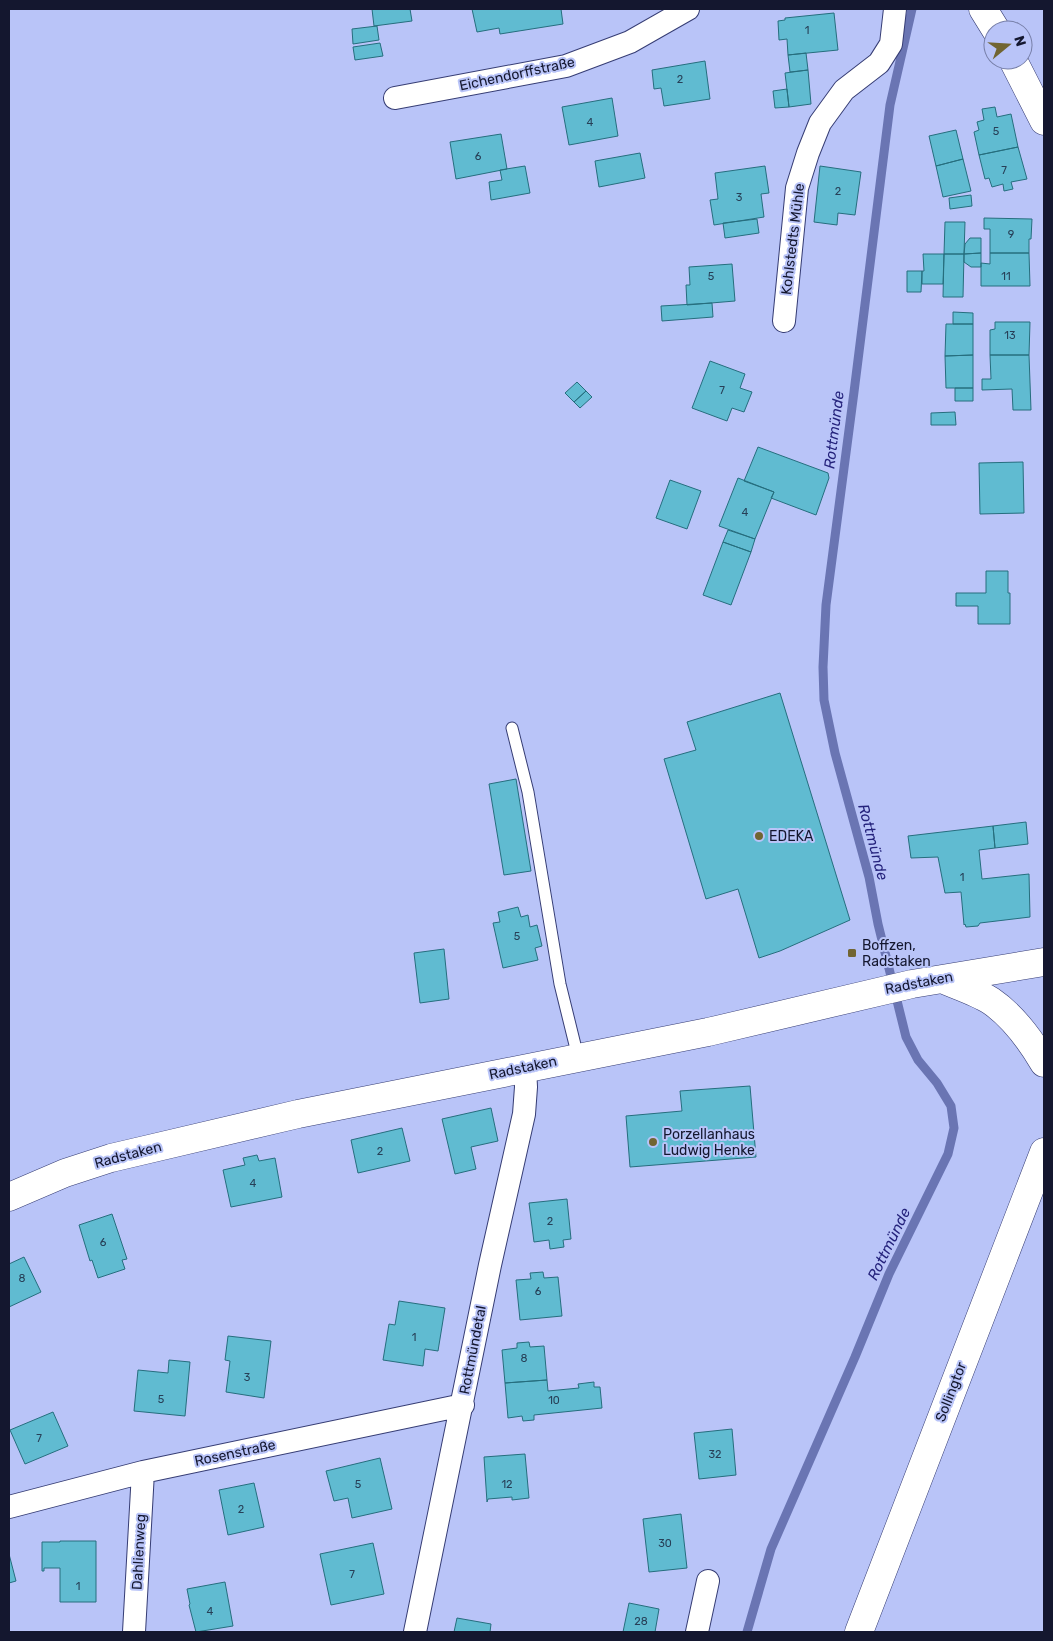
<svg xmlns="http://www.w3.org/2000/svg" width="1053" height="1641" font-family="Rubik,sans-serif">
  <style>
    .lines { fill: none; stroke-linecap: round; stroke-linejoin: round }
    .stream { stroke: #6a75b3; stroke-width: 9 }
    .building { fill: #60bbd1; stroke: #266e7e }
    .service-casing { stroke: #363d74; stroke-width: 13 }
    .minor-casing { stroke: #363d74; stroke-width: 24 }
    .tertiary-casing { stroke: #363d74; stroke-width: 29 }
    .secondary-casing { stroke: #363d74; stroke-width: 29 }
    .service { stroke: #fff; stroke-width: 11 }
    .minor { stroke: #fff; stroke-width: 22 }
    .tertiary { stroke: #fff; stroke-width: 28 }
    .secondary { stroke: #fff; stroke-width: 28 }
    .poi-dot { fill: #716532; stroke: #b9c4f8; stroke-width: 2 }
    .labels { text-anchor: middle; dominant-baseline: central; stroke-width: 4; stroke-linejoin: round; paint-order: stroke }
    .number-label { font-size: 11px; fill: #274058 }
    .street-label { font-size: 14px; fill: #14172f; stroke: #b9c4f8 }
    .poi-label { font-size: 14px; fill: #14172f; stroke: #b9c4f8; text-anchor: start }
    .water-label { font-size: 15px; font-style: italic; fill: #25237c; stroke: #b9c4f8 }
  </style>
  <rect width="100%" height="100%" fill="#b9c4f8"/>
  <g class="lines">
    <!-- stream -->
    <path class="stream" d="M747,1632L771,1549L855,1357L889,1274L948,1154L954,1128L951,1106L937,1083L918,1060L906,1037L878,924L869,877L835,753L824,700L823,667L826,605L854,392L890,105L912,9"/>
  </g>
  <!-- building -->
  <path class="building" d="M372,9H410L412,21L374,26Z
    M472,9H561L563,24L500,34L499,28L477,32Z
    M834,13L838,50L788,55L787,39L779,40L778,21L785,20V18Z
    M377,26L379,40L353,44L352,29Z
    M380,43L383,56L355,60L353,47Z
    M806,53L808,70L790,72L788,55Z
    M705,61L710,99L664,106L661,88L654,89L652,70Z
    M808,70L811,104L789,107L785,73Z
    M787,89L789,107L775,108L773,91Z
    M612,98L618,136L569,145L562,107Z
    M995,107L997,117L1011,114L1018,147L979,155L974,132L979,130L977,122L984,120L982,109Z
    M956,130L963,159L936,166L929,136Z
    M501,134L507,169L456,179L450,142Z
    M1018,147L1027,179L1011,182L1013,189L1004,191L1003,184L992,187L989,178L985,179L979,155Z
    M640,153L645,178L599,187L595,161Z
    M963,159L971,191L943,197L936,166Z
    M525,166L530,193L491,200L489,182L502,180L500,170Z
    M765,166L769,193L761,194L764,217L714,225L710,200L718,199L715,173Z
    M820,166L861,172L855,215L838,213L837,225L814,222Z
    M971,195L972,206L950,209L949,198Z
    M984,218L1032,219L1031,239H1029V253H990V229H984Z
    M757,219L759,233L725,238L723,223Z
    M945,222H965L964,254H944Z
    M970,238H981V253L964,254L965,244Z
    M981,253V267H971L964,262V254Z
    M990,253H1029L1030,286H981V263L990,264Z
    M923,254H944L943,284H922V271H924Z
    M944,254H964L963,297H943Z
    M732,264L735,301L687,305L686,285H690L689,267Z
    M907,271H922L921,292H907Z
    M712,303L713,317L662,321L661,306Z
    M953,312L973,313V324H953Z
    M995,322H1030L1029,355H990V330L995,329Z
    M946,324H973V355L945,356Z
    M973,355V388H946L945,356Z
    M990,355H1029L1031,410H1013L1012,389L982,390V379H991Z
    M710,361L745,374L740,388L752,392L744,412L732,408L727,421L692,408Z
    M577,382L586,391L574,402L565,393Z
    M955,388H973V401H955Z
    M586,391L592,397L580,408L574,402Z
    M955,412L956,425H931V413Z
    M758,447L828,473L829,478L816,515L771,498L774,492L744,481Z
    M1023,462L1024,513L980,514L979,463Z
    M738,478L774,492L755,539L719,526Z
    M670,480L701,491L687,529L656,518Z
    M728,530L755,539L751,552L723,542Z
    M723,542L751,552L731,605L703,595Z
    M986,571H1008V593H1010V624H978V606H956V593H986Z
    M780,693L850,920L780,951L759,958L738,889L706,899L664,759L696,750L687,722Z
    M516,779L531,871L504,875L489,784Z
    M1026,822L1028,844L995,848L993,826Z
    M993,826L995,848L979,850L982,879L1029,874L1030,917L980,923L978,926L966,927L965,924L964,925L961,892L945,893L938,857L911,858L908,836Z
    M518,907L521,917L528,915L530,927L537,925L542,946L535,948L538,960L503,968L493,923L500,922L498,912Z
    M444,949L449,999L420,1003L414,953Z
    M750,1086L756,1157L630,1167L626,1116L682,1111L680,1091Z
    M491,1108L498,1141L471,1147L476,1169L455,1174L442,1119Z
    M402,1128L410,1161L358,1173L351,1140Z
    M257,1155L259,1161L275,1158L282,1197L231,1207L223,1170L245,1165L243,1158Z
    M567,1199L571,1239L563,1240L564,1247L550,1249L549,1240L534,1242L529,1203Z
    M112,1214L127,1259L122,1260L125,1269L98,1278L92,1260L90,1261L79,1225Z
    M24,1257L41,1292L9,1307V1264Z
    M543,1272L544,1278L558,1277L562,1316L520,1320L516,1280L531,1279L530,1273Z
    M399,1301L445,1308L438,1351L425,1349L423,1366L383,1360L389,1324L395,1325Z
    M228,1336L271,1341L264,1398L226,1392L230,1361L225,1360Z
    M529,1342L530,1347L544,1346L547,1380L505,1383L502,1350L517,1348V1343Z
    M169,1360L190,1362L185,1416L134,1411L138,1370L168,1373Z
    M547,1380L548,1391L579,1388L578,1384L594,1382V1387H600L602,1408L534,1415V1420L523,1421L522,1416L508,1418L505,1383Z
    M53,1412L68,1446L25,1464L10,1430Z
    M732,1429L736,1475L699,1479L694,1433Z
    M525,1454L529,1498L512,1500V1497L488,1499L487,1502L484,1457Z
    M380,1458L392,1509L352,1518L348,1498L334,1501L326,1471Z
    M254,1483L264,1527L228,1535L219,1490Z
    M681,1514L687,1568L649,1572L643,1519Z
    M60,1541H96V1602H60V1568H44V1571H42V1542H60Z
    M373,1543L384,1594L331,1605L320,1554Z
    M9,1554L16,1581L9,1583Z
    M225,1582L233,1626L196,1632L189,1605L190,1604L187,1589Z
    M629,1603L659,1609L655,1632H623Z
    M457,1618L491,1624L490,1632H454Z"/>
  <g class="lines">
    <!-- service casing -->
    <g class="service-casing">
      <path id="service" d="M512,728L528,792L560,984L578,1057"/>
    </g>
    <!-- minor casing -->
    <g class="minor-casing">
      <path id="minor" d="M395,98L566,66L630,42L688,9
        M784,321L797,188L808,153L820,123L844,90L879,63L891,44L895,9
        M9,1507L143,1472L463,1405
        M134,1632L143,1472
        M415,1632L490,1265L524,1114L526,1087L525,1068
        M697,1632L708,1581"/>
    </g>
    <!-- tertiary casing -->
    <g class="tertiary-casing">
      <path id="tertiary" d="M983,9L996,30
        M1013,60L1044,121"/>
    </g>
    <!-- secondary casing -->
    <g class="secondary-casing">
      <path id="secondary" d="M942,979C958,986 977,992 991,1001C1013,1016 1031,1041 1044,1063
        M9,1197L65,1173L111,1158L298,1114L708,1032L912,984L1044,962
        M859,1632L1044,1152"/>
    </g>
    <!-- service -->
    <use href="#service" class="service"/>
    <!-- minor -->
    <use href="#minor" class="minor"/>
    <!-- tertiary -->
    <use href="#tertiary" class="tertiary"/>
    <!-- secondary -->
    <use href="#secondary" class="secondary"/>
  </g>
  <!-- markers -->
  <g class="poi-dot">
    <circle cx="759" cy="836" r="5"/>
    <rect x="847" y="948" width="10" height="10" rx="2.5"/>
    <circle cx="653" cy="1142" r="5"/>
  </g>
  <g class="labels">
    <!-- number labels -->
    <g class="number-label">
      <text x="807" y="30">1</text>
      <text x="680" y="79">2</text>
      <text x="590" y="122">4</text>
      <text x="996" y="131">5</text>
      <text x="478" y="156">6</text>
      <text x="1004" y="170">7</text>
      <text x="838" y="191">2</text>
      <text x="739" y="197">3</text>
      <text x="1011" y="234">9</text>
      <text x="711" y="276">5</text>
      <text x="1006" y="276">11</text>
      <text x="1010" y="335">13</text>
      <text x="722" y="390">7</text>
      <text x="745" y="512">4</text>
      <text x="962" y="877">1</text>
      <text x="517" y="936">5</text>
      <text x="380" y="1151">2</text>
      <text x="253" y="1183">4</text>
      <text x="550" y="1221">2</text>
      <text x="103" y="1242">6</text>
      <text x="22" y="1278">8</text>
      <text x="538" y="1291">6</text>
      <text x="414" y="1337">1</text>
      <text x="524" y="1358">8</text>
      <text x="247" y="1377">3</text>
      <text x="161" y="1399">5</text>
      <text x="554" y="1400">10</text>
      <text x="39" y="1438">7</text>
      <text x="715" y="1454">32</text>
      <text x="358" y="1484">5</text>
      <text x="507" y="1484">12</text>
      <text x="241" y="1509">2</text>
      <text x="665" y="1543">30</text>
      <text x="352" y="1574">7</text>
      <text x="78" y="1586">1</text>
      <text x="210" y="1611">4</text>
      <text x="641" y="1621">28</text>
    </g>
    <!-- street labels -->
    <g class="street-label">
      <text transform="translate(517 74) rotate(-12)">Eichendorffstraße</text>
      <text transform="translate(793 239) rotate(-83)">Kohlstedts Mühle</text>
      <text transform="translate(919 983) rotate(-11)">Radstaken</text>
      <text transform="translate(523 1068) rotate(-12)">Radstaken</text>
      <text transform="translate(128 1155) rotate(-15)">Radstaken</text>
      <text transform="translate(473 1350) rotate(-79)">Rottmündetal</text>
      <text transform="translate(951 1392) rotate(-69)">Sollingtor</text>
      <text transform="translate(235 1453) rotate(-12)">Rosenstraße</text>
      <text transform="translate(139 1552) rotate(-87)">Dahlienweg</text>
    </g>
    <!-- poi labels -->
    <g class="poi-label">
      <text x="769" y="836">EDEKA</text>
      <text x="862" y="945">Boffzen,<tspan x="862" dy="16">Radstaken</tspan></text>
      <text x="663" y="1134">Porzellanhaus<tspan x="663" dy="16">Ludwig Henke</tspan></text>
    </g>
    <!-- water labels -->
    <g class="water-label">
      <text transform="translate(834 430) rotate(-83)">Rottmünde</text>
      <text transform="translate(873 842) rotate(75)">Rottmünde</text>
      <text transform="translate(889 1244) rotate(-64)">Rottmünde</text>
    </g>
  </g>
  <!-- border -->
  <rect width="1053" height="1641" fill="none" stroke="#14172f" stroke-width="20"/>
  <!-- north arrow -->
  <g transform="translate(1008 45) rotate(72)"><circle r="24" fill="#b9c4f8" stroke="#777fa8"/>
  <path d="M0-4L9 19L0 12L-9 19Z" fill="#716532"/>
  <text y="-8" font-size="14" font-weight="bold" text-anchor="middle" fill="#14172f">N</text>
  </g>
</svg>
